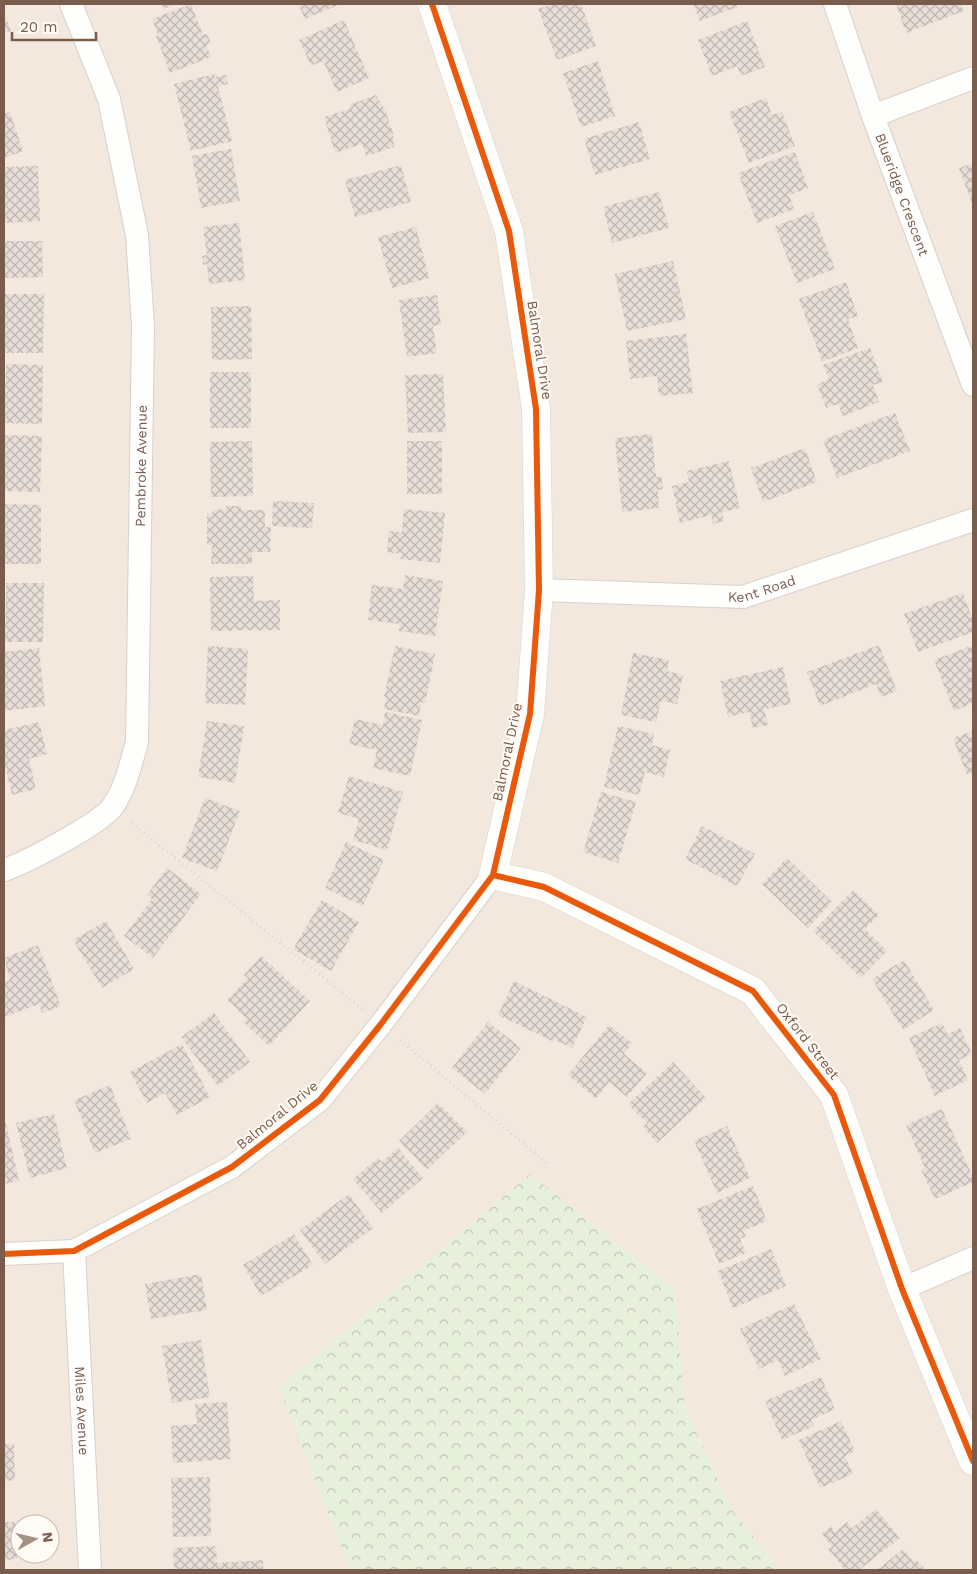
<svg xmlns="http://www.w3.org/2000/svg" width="977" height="1574" font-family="'Work Sans',sans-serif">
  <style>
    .residential { fill: #f2e8de; fill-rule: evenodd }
    .park { fill: url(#park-crowns) }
    .building { fill: url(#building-cross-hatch) }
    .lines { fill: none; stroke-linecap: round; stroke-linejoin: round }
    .street-casing { stroke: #d7d1cb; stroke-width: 24 }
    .secondary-casing { stroke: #d9d2cb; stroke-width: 29 }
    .path { stroke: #dcd5d0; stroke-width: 3; stroke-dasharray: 1 4; stroke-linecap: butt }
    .street { stroke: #fefefd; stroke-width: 22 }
    .secondary { stroke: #fefefd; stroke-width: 28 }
    .cycleway-casing { stroke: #fffaf3; stroke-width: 9 }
    .cycleway { stroke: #e8590c; stroke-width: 6 }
    .labels { text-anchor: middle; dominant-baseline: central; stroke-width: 4; stroke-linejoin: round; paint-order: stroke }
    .street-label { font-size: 14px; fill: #7a5c4d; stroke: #fffaf3 }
  </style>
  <defs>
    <pattern id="park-crowns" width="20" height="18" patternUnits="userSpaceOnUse" patternTransform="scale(1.25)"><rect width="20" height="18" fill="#e7f0db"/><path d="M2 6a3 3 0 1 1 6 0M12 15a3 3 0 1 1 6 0" fill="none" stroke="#c0c6b4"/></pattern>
    <pattern id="building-cross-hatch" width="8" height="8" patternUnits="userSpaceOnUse" patternTransform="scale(1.25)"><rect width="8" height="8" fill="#e6ded7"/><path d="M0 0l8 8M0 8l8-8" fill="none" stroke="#bfb7b1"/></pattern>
  </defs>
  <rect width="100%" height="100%" fill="#f9f5f0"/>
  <!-- residential -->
  <path class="residential" d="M4,4H973V1570H780L733,1511L685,1409L675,1289L347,1562V1570H4ZM20,1524H50V1554H20Z"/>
  <!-- park -->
  <path class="park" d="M530,1174L675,1289L685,1409L733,1511L780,1570H347V1562L279,1387Z"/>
  <!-- building -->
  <path class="building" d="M161,4H176L164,9Z
    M191,4L203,35L207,34L211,43L206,45L211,57L170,73L156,36L158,35L152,19Z
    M298,4H338V5L305,19Z
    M553,4H581L596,46L557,60L538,9Z
    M693,4H736L737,7L700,21Z
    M896,4H961L964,11L906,33Z
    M4,13L11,31L4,33Z
    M344,20L369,78L337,92L323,61L311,66L299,40Z
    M747,21L765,67L741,76L737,66L712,76L698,40Z
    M598,61L615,116L581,127L563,73Z
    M214,74L215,77L226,75L228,84L218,86L232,141L191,151L174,84Z
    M376,95L386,112L393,133L394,147L366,156L362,144L335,153L324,117L350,109L349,105Z
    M766,98L772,115L782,112L795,146L749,163L729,112Z
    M10,112L23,151L4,158V114Z
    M639,122L650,159L595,175L584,139Z
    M231,149L240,201L201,208L192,156Z
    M795,152L808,188L789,195L794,209L757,223L738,173Z
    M973,163V207L959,168Z
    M401,165L411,202L355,217L345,180Z
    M38,166L40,221L4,223V167Z
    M659,192L669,228L612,243L603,207Z
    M813,212L835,269L797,283L775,226Z
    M239,223L245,280L209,284L207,264L203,265L202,256L207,255L203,227Z
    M416,227L429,278L392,288L378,237Z
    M4,241H42L43,277L4,278Z
    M673,261L686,319L627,331L615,274Z
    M846,282L858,316L848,319L858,348L822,362L799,299Z
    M4,294H44L43,353H4Z
    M437,295L441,325L433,326L437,353L407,357L399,300Z
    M251,306L252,359L212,360L211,307Z
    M686,334L693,393L659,396L657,376L630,379L626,341Z
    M870,348L883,382L873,385L879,402L843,416L838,404L826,408L817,384L829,379L823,365Z
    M6,364L43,365L42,424L4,423Z
    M210,372H251V428H210Z
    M443,374L446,432L408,433L405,375Z
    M895,413L910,451L837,478L823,440Z
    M652,434L656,477L662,476L663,489L658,490L659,508L622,512L615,438Z
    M4,435L42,436L40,492L4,491Z
    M252,441L253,496L211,497L210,442Z
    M407,441H442V494H407Z
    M805,448L817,482L763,502L751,468Z
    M729,461L740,508L722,512L724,521L713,524L711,515L680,523L672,486L689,482L687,471Z
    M273,501L314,503L312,528L272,526Z
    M4,504L41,505V564H4Z
    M226,506H241V510H265V527H271L270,552H252V564H211L212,545H207V513L212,514L213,510L226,509Z
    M404,509L445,513L440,563L400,559L401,554L387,552L389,531L402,532Z
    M405,575L443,581L435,636L399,631L400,624L368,620L372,585L403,589Z
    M253,576L254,601L280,600V630L211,631L210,577Z
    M6,583H44L43,642H5Z
    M963,593L973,621V632L918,652L904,614Z
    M879,645L897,691L881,697L876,684L820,706L807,672Z
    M208,646L248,649L245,705L205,703Z
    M395,646L435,654L425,703L421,702L419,716L384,709L386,697H384Z
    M971,646L973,652V703L954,711L934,660Z
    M39,648L45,706L4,711V652Z
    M633,653L669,660L667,671L683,675L677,704L661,701L656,722L621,715Z
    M783,667L791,704L764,709L768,725L753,728L749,712L728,717L720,681Z
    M385,712L422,720L410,776L373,768L377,750L349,744L355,719L383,725Z
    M207,721L244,726L235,783L198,777Z
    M39,722L47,754L29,759L36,789L12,795L4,761V730Z
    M618,726L654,734L652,745L670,750L664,777L645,772L639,795L604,787Z
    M973,731V773L967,775L953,738Z
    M349,776L403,792L387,850L353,840L359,819L338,813Z
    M601,792L636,802L618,863L583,852Z
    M205,798L240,811L217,871L182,858Z
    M702,826L755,854L737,886L685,859Z
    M346,842L384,860L363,906L325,888Z
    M787,858L832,902L808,928L762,884Z
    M167,868L201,894L153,958L124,936L152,899L147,895Z
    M853,890L879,915L865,929L887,951L861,978L813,931Z
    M322,900L359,922L331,971L293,949Z
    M106,921L134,969L102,988L73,940Z
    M38,945L61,1006L42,1013L39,1004L4,1017V982L10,980L4,958Z
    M261,956L310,1001L269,1046L243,1022L247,1019L227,1000L248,978L244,975Z
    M904,960L934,1010L903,1030L872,979Z
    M514,981L587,1017L572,1048L555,1040L554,1042L498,1015Z
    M214,1013L250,1062L218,1086L181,1037Z
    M488,1022L521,1048L485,1094L452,1068Z
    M942,1023L948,1034L960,1028L972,1054L959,1060L968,1080L935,1096L909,1038Z
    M609,1025L632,1043L624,1054L647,1073L627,1097L609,1082L596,1099L568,1075Z
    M182,1044L210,1097L177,1115L165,1093L147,1103L130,1072Z
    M673,1062L706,1098L657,1143L643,1127L647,1123L628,1104Z
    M110,1085L131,1139L95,1153L74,1100Z
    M438,1103L467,1132L427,1170L399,1141Z
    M942,1109L973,1177V1182L935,1199L921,1170L925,1168L906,1125Z
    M54,1114L67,1168L30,1178L16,1123Z
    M4,1115L19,1181L4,1184Z
    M727,1126L750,1178L717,1193L694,1141Z
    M398,1148L423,1178L382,1213L353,1179L378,1158L382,1162Z
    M753,1186L767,1221L743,1231L746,1236L740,1239L746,1253L719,1264L697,1209Z
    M349,1194L373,1228L325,1264L300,1230Z
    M294,1234L313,1265L261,1296L243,1265Z
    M771,1249L786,1286L733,1308L718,1271Z
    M201,1274L207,1310L151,1319L145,1284Z
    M794,1304L821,1359L785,1376L778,1360L759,1369L740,1329Z
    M201,1340L210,1397L172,1403L162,1346Z
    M821,1377L835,1409L811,1420L814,1426L782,1440L765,1401Z
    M227,1402L231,1459L173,1463L171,1426L197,1424L195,1404Z
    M841,1421L855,1451L845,1456L853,1474L820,1488L799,1440Z
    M4,1444H14L15,1480L4,1481Z
    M210,1477L211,1536L173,1537L171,1478Z
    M876,1509L900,1538L859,1570H845L828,1549L832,1547L822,1534L831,1526L835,1532L847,1522L852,1528Z
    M4,1522H15L17,1559L4,1560Z
    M216,1546L217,1563L263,1560V1570H174L173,1548Z
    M903,1549L914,1562L917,1560L925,1570H877Z"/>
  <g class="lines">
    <!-- street casing -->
    <g class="street-casing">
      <g id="street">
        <path id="s1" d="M835,4L873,116L973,385"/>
        <path d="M873,116L973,78"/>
        <path id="s2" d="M539,590L743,597L973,520"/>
        <path id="s3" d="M4,870C25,863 102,823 113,806C126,787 131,763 137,742L143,326L137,235L109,99L71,4"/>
        <path id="s4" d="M74,1251L90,1570"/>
        <path d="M4,1254L74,1251L232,1167L320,1100L381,1024L493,875"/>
        <path d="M902,1289L973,1258"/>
      </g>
    </g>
    <!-- secondary casing -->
    <g class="secondary-casing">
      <path id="secondary" d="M432,4L509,231L536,409L539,590L530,714L493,875L544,887L753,991L834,1095L902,1289L973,1461"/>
    </g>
    <!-- path -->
    <path class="path" d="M132,823L362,1009
      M400,1040L549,1165"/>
    <!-- street -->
    <use href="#street" class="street"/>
    <!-- secondary -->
    <use href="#secondary" class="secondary"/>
    <!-- cycleway casing -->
    <g class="cycleway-casing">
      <path id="cycleway" d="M493,875L544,887L753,991L834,1095L902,1289L973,1461
        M4,1254L74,1251L232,1167L320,1100L381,1024L493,875L530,714L539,590L536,409L509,231L432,4"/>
    </g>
    <!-- cycleway -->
    <use href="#cycleway" class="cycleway"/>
  </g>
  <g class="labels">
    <!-- street labels -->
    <g class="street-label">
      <text stroke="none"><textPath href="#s1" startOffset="202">Blueridge Crescent</textPath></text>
      <text transform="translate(540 350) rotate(81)">Balmoral Drive</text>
      <text stroke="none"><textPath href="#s3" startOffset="472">Pembroke Avenue</textPath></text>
      <text stroke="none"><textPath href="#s2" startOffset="224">Kent Road</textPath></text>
      <text transform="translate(507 752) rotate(-78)">Balmoral Drive</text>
      <text transform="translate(808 1041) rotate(52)">Oxford Street</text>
      <text transform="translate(277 1115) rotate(-39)">Balmoral Drive</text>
      <text stroke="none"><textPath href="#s4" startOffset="160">Miles Avenue</textPath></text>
    </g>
  </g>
  <!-- border -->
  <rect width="977" height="1574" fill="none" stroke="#7a5c4d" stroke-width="10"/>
  <!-- north arrow -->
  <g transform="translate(35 1539) rotate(82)"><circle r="24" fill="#fffaf3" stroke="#cabbb1"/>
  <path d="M0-4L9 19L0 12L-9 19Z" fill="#a69286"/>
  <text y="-8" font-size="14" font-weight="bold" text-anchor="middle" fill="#7a5c4d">N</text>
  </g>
  <!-- scale -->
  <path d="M12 32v8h84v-8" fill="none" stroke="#7a5c4d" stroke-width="2.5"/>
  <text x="20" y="32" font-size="15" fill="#7a5c4d" stroke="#fffaf3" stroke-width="4" paint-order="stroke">20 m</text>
</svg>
